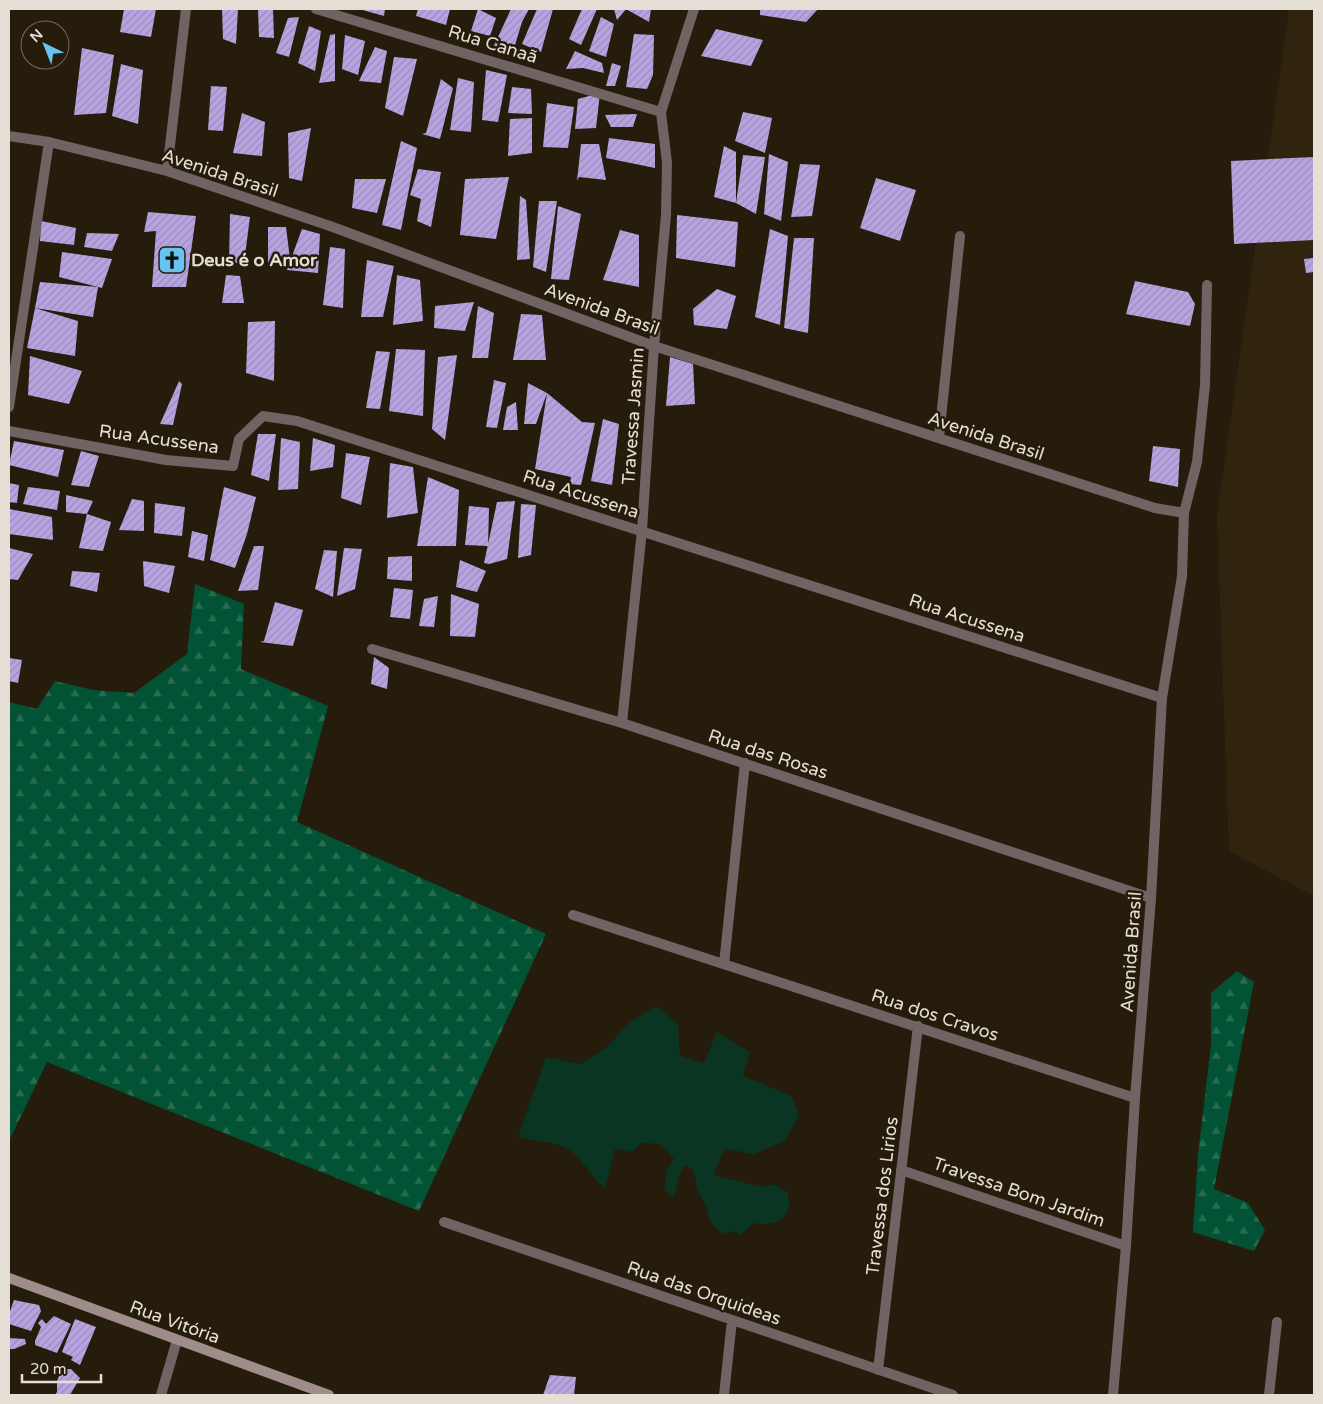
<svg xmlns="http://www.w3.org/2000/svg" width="1323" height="1404" font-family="'Varela Round',sans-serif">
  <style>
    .built { fill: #31240e }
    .grass { fill: #093522 }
    .forest { fill: url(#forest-firs) }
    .building { fill: url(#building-hatch) }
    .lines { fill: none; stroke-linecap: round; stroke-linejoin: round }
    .street { stroke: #6f6463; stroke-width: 10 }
    .secondary { stroke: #9e8d8b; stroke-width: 10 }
    .labels { text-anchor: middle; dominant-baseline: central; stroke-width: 5; stroke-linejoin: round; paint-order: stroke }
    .street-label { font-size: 18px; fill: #e5ded4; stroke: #251c0c }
    .poi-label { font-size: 18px; font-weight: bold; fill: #e5ded4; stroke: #251c0c; text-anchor: start }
  </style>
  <defs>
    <pattern id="forest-firs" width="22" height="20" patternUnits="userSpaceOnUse" patternTransform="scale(1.25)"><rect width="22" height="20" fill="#025335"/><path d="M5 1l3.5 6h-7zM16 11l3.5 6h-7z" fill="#276b51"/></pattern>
    <pattern id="building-hatch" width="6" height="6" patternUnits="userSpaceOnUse" patternTransform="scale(1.25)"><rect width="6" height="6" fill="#b6a4e1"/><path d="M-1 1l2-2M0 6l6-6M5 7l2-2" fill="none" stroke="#9a8cb9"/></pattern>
  </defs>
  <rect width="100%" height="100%" fill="#251c0c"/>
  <!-- built -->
  <path class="built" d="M1289,9H1314V896L1229,851L1217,516Z"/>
  <!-- grass -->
  <path class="grass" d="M656,1006L678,1024L680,1056L704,1063L717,1032L750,1052L743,1076L792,1096L799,1115L785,1141L754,1154L725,1149L713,1175L762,1187L774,1184L788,1193C788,1198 790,1205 788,1210C783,1225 766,1225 753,1223L741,1235L734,1231L723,1234L711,1223L706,1206L697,1189L694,1171L685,1165L680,1173L674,1198L665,1190L666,1171L674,1159L660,1144L641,1143L631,1152L615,1149L605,1189C591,1177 581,1155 564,1147C554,1142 531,1140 518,1137L546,1057L581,1064L607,1047L630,1022Z"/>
  <!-- forest -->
  <path class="forest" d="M195,584L244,604L241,669L328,706L297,822L546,934L419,1211L47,1062L9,1141V702L37,709L55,681L93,690L134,693L187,654Z
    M1237,971L1254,982L1214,1189L1248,1203L1265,1230L1254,1251L1193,1232L1198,1155L1211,1045V993Z"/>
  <!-- building -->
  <path class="building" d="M124,9H156L151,37L120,32Z
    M222,9H238L236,44L223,39Z
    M258,9H273L274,38L259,37Z
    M359,9H385L384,16Z
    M418,9H450L446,25L416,16Z
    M478,9L496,18L490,36L471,31Z
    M511,9H529L522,22L512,55L492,50Z
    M537,9H553L541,52L522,44Z
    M582,9H597L581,45L569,39Z
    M614,9H651L649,22L626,9L617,20Z
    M760,9H818L806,22L760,15Z
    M299,17L289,57L276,53L288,18Z
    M601,17L614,24L606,57L589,51Z
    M309,26L321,31L315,71L298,63Z
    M716,29L763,40L751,66L701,56Z
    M335,34V81L319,83L330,35Z
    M634,34L654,35L653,75L647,89L626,87Z
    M345,35L365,41L358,75L342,69Z
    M375,47L387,51L381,83L359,81Z
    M82,48L114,55L106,113L74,115Z
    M575,51L602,63L604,73L583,68L566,69Z
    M394,57L417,59L403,116L385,108Z
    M612,63L621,66L615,86H606Z
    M121,64L143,70L138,124L112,116Z
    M486,70L507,75L498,122L482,120Z
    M458,78L474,82L471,132L450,130Z
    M441,79L453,88L440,139L422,134L426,133Z
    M211,86L227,87L223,131L208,130Z
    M512,87L531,89L532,114L508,113Z
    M600,93L596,128L575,129L578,99Z
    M547,103L574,107L568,148L543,147Z
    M743,112L772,118L765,153L735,141Z
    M242,113L265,122L262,156L233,153Z
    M637,114L633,127H611L605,115Z
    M532,118V153L508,156L510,119Z
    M311,128L302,181L289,178L288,133Z
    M609,138L655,144V168L606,158Z
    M401,141L417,148L401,230L382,225Z
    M581,144H599L606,180L579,177L577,181Z
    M724,146L736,152V203L714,197Z
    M769,154L788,162L781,221L764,214Z
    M743,155L765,157L756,214L736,203Z
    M1314,157V240L1234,244L1231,161Z
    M800,164L820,165L812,216L791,217Z
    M418,169L441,172L431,227L417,221L421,199L410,195Z
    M509,177L496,239L460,235L465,179Z
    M876,178L916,190L900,241L860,228Z
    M355,179H386L377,213L352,208Z
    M520,196L526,200L530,259L517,260Z
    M539,201H557L546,272L533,267Z
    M558,206L581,214L569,280L551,279Z
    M148,212L196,216L186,287H152L156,231L144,232Z
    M230,214L250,217L244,263H229Z
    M677,215L738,222L735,267L676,258Z
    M41,221L76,228L74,245L40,241Z
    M268,227H286L290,259L268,266Z
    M302,229L320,234L318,273L287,270Z
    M770,229L788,236L780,325L755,317Z
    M620,230L639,235V287L603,280Z
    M87,233L119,234L112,251L84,247Z
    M794,238H814L808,333L784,328Z
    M330,247L345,249L343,308L323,305Z
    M62,252L112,259L102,288L59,277Z
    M1314,258V272L1306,273L1304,259Z
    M367,260L394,266L383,317H361Z
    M226,275L240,276L244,303H222Z
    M397,275L420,280L423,321L393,325Z
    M1135,281L1188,292L1195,304L1190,326L1126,314Z
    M40,282L98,287L93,317L35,308Z
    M717,289L736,296L727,329L694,325L693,309Z
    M474,302L465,331L434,328L435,306Z
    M478,306L494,313L488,358H472Z
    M35,308L78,321L75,356L27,348Z
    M521,314L542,315L546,360H513Z
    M275,321L274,381L246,373L248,322Z
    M396,349L425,350L423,416L389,411Z
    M376,351L390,352L380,409L366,408Z
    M457,355L445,440L432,429L438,357Z
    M30,356L82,371L69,404L28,395Z
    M670,357L693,364L695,404L666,406Z
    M494,380L506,383L497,428L486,427Z
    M179,381L182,384L173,425L160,424Z
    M528,383L547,393L582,422L595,423L581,485L570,484L571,477L535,469L547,393L536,424H524Z
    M516,402L518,430H503L507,407Z
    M603,419L619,424L612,485L591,481Z
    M258,434H276L269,481L251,475Z
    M281,438L300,442L298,489L278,490Z
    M313,438L335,445L333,467L310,471Z
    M14,441L64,450L58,477L9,465Z
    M1153,446L1180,449L1178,487L1149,481Z
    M81,451L99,456L89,487L71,485Z
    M346,453L370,457L361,505L341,498Z
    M390,463L413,467L418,513L387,518Z
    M428,477L459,490L456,546H417Z
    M9,483L19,485L17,503L9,502Z
    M28,487L60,491L57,510L23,504Z
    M224,487L256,497L247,534L235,568L210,560Z
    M66,495L93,501L87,514L111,522L103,551L79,548L87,514L66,512Z
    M132,499L144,501V531L119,530Z
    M515,501L507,559L489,564L484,563L497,502Z
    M155,503L185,507L182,536L154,533Z
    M521,504L536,505L531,555L518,558Z
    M469,506L489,508L488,546L465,545Z
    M9,509L52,517L53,540L9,534Z
    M192,531L208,535L204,561L188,557Z
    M254,546H264L258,590L238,591Z
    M9,548L33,554L18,580L9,579Z
    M344,548L362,549L355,589L337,596Z
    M324,550L337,551L333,597L315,589Z
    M412,556V581L387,579L388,557Z
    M460,560L486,571L477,592L456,587Z
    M143,561L175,566L169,593L144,586Z
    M72,571L100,573L97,592L70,586Z
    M394,588L413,590L410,619L390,617Z
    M451,594L479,604L475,637L450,636Z
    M438,596L434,627L419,626L424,599Z
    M275,602L303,610L293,646L260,642L264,641Z
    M374,657L389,668L387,689L371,684Z
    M9,658L22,660L18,683L9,681Z
    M14,1300L39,1305L41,1311L31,1331L9,1324V1314Z
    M54,1316L71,1324L57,1353L35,1345V1341L41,1327L38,1323L42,1319L46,1324Z
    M75,1319L96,1327L80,1365L71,1360L73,1357L62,1352Z
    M9,1338L25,1339L26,1344L14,1349H9Z
    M62,1369H71L80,1378L70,1395H55L57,1392V1381Z
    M550,1375L576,1377L574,1395H543Z"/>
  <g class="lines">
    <!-- street -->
    <path class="street" d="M316,9L661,112
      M9,136L49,142L167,171L330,226L654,346L1155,508L1184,513
      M167,171L186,9
      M9,407L49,142
      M9,431L166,460L233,466L239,439L263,416L297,421L1162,698
      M939,437L960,236
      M372,649L622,723L1151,898
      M622,723L642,530L654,346L666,215L667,163L661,112L694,9
      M573,915L1135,1098
      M724,964L745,763
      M901,1170L1126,1246
      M444,1222L953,1395
      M878,1370L918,1026
      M161,1395L177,1340
      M724,1395L732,1320
      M1113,1395L1126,1246L1135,1098L1151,898L1162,698L1182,576L1184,513L1197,462L1205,385L1207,285
      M1269,1395L1277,1322"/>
    <!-- secondary -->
    <path class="secondary" d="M9,1278L329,1395"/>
  </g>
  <!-- icons -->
  <defs>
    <g id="church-square" transform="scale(1.4375)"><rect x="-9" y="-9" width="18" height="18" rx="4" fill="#66c4ef" stroke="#251c0c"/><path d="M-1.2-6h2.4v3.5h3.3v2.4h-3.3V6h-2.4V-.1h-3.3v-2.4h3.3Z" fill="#111"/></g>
  </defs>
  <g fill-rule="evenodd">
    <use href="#church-square" x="172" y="260"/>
  </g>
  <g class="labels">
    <!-- street labels -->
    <g class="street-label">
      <text transform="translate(493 44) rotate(17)">Rua Canaã</text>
      <text transform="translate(220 173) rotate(18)">Avenida Brasil</text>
      <text transform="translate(602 309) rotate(20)">Avenida Brasil</text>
      <text transform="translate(633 416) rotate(-86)">Travessa Jasmin</text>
      <text transform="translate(986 436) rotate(18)">Avenida Brasil</text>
      <text transform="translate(159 439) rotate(8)">Rua Acussena</text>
      <text transform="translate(581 494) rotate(18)">Rua Acussena</text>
      <text transform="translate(967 618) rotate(18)">Rua Acussena</text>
      <text transform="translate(768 754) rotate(18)">Rua das Rosas</text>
      <text transform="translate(1131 952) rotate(-86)">Avenida Brasil</text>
      <text transform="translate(935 1015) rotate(18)">Rua dos Cravos</text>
      <text transform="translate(1019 1192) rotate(19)">Travessa Bom Jardim</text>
      <text transform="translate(882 1196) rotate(-83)">Travessa dos Lirios</text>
      <text transform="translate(704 1293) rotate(19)">Rua das Orquideas</text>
      <text transform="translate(175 1322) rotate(20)">Rua Vitória</text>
    </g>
    <!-- poi labels -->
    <g class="poi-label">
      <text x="191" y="260">Deus é o Amor</text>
    </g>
  </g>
  <!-- border -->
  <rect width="1323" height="1404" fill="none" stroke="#e5ded4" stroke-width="20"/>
  <!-- north arrow -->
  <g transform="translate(45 45) rotate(317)"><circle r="24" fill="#251c0c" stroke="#726a5c"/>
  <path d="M0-4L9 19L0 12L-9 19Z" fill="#66c4ef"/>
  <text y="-8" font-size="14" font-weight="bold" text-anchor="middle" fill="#e5ded4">N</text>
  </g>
  <!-- scale -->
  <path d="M22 1374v8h79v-8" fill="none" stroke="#e5ded4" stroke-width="2.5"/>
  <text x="30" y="1374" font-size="15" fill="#e5ded4" stroke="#251c0c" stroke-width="4" paint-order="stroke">20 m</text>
</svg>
